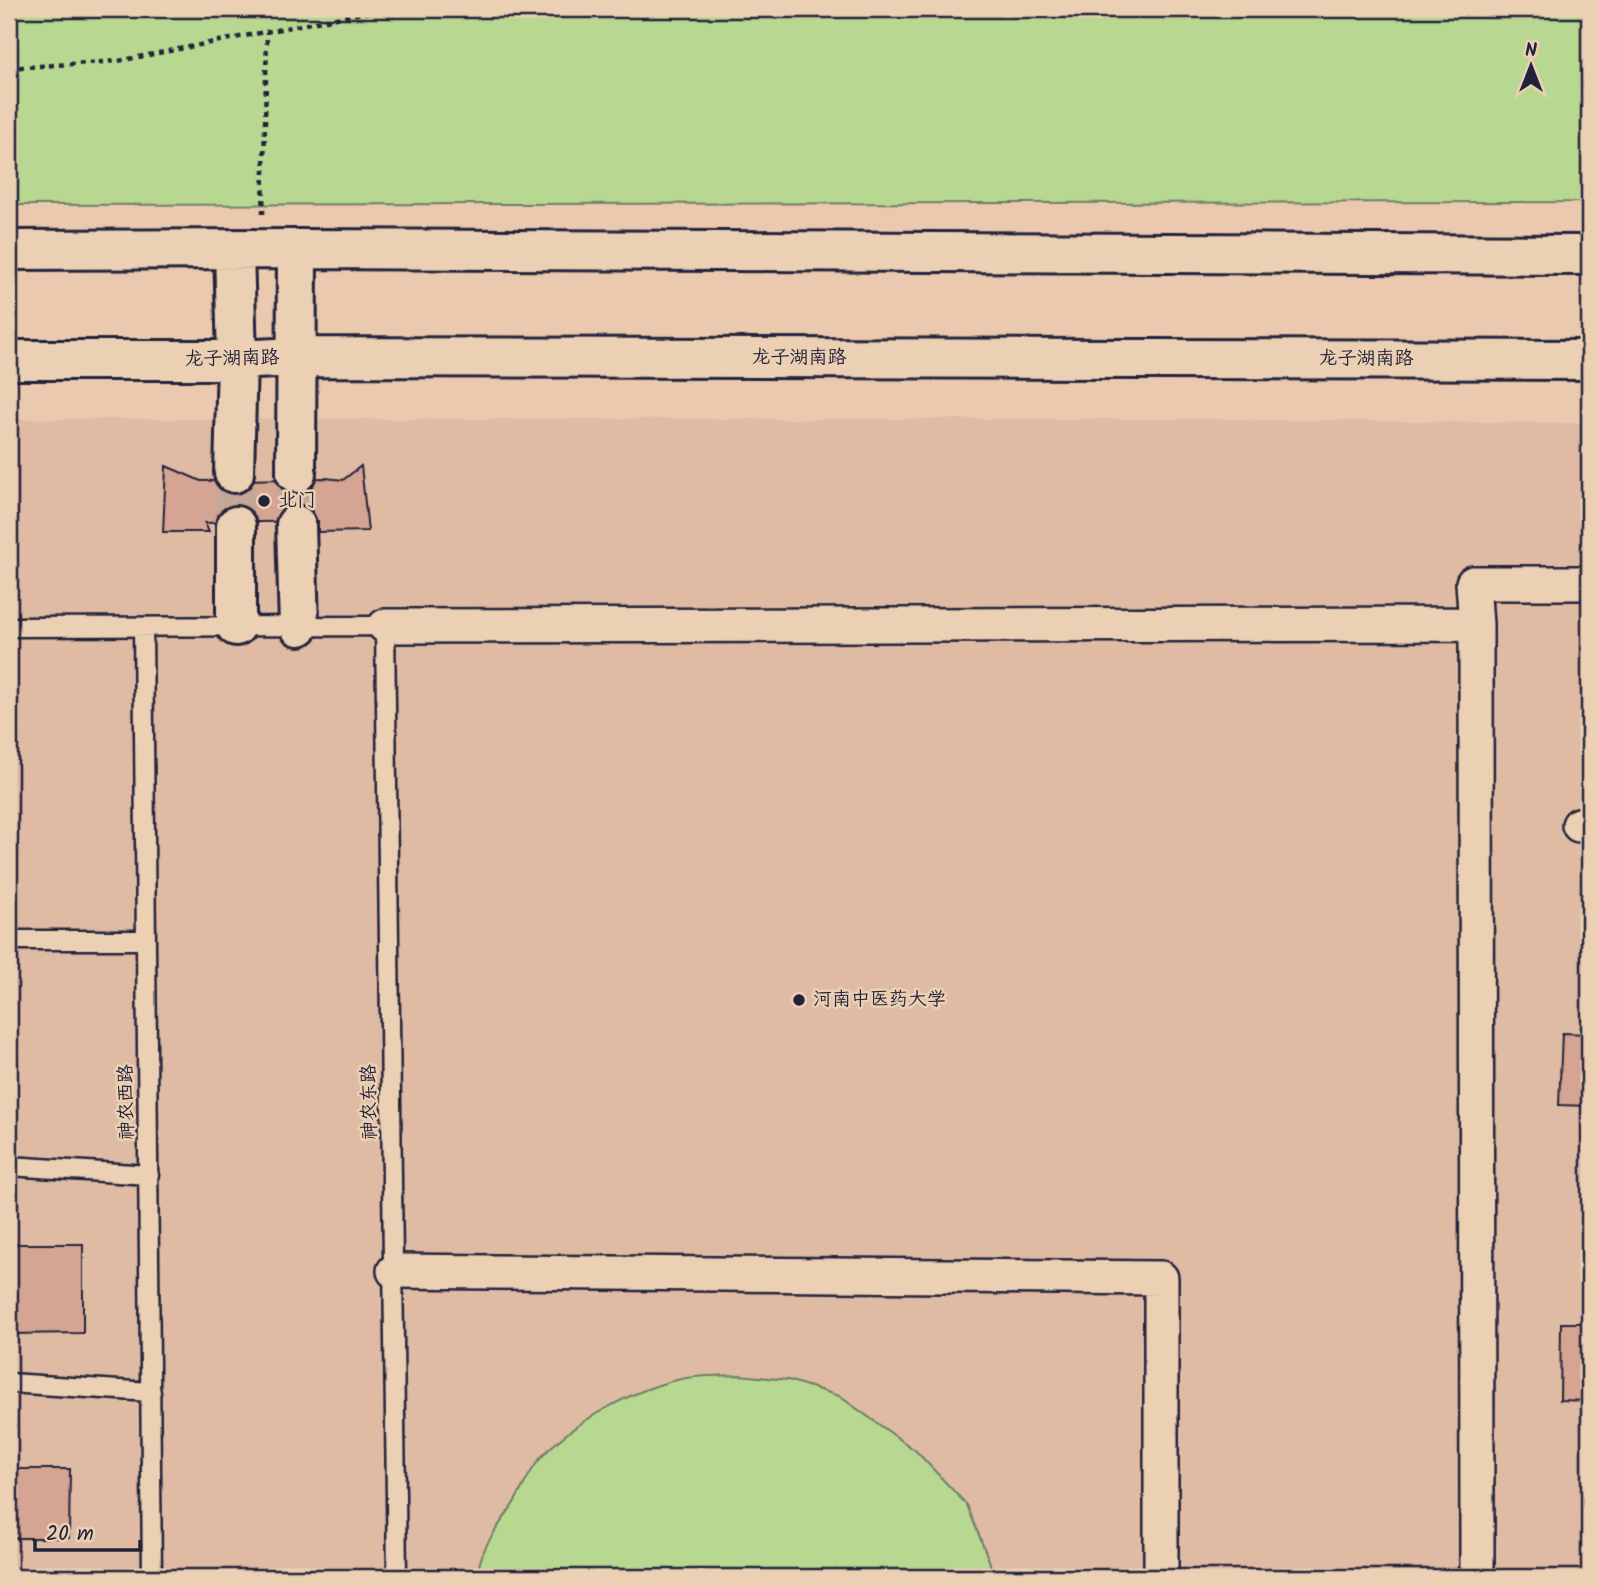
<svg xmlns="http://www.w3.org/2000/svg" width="1598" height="1586" font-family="Kalam,'LXGW WenKai TC',sans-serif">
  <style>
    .built { fill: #e0bba4 }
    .green { fill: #b8d891; stroke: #6d7d66; stroke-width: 2 }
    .building { fill: #d5a492; stroke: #22223b; stroke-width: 2 }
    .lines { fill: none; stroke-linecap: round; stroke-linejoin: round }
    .tertiary-tunnel { stroke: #c3a897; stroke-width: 38; stroke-dasharray: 38 19; stroke-linecap: butt }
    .service-casing { stroke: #22223b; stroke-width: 23 }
    .minor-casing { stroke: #22223b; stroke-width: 38 }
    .tertiary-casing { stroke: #22223b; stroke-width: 44 }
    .path { stroke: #22223b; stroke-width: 4.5; stroke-dasharray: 5 5; stroke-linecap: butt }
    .service { stroke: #ecd0b3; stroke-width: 18 }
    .minor { stroke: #ecd0b3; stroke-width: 33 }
    .tertiary { stroke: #ecd0b3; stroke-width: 38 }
    .poi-dot { fill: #22223b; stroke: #ecd0b3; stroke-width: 2.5 }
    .labels { text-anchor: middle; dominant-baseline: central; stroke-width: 5; stroke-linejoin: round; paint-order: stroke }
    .street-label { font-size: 19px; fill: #22223b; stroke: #ecd0b3 }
    .poi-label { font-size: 19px; fill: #22223b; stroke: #ecd0b3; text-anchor: start }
  </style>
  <rect width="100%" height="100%" fill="#ebc9ae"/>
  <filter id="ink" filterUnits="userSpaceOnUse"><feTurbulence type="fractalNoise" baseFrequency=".0143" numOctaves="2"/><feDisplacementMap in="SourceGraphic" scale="14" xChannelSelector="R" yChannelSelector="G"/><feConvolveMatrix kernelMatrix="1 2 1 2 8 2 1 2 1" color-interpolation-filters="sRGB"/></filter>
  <g filter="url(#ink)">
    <!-- built -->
    <path class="built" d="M9,419H1209L1589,423V1577H9Z"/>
    <!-- green -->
    <path class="green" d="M9,9H1589V202L9,205Z
      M739,1375L788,1380L839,1396L916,1451L967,1505L990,1563V1577H478C478,1550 497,1529 512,1506C521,1492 528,1474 539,1460C570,1423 634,1389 681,1379C699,1375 721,1376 739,1375Z"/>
    <!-- building -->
    <path class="building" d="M166,466L201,481L326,478L343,480L361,466L368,531L318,532V521L205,523L209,532H163Z
      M1562,1033L1589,1034V1106L1559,1105Z
      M9,1244H83V1333L9,1334Z
      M1561,1323H1589V1401L1560,1400Z
      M9,1469H70L69,1538H9Z"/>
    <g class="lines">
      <!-- tertiary-tunnel -->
      <path class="tertiary-tunnel" d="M234,473L236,526
        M296,473V525"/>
      <!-- service casing -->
      <g class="service-casing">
        <path id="service" d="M9,627L385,626L397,1577
          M143,627L152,1577
          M9,940H146
          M9,1166L149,1175
          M9,1383L151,1392"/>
      </g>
      <!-- minor casing -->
      <g class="minor-casing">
        <path id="minor" d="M1476,624L1477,1577
          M385,626L1476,624L1473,583H1589
          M1579,825H1589
          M394,1271L1161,1278V1577"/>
      </g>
      <!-- tertiary casing -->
      <g class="tertiary-casing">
        <path id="tertiary" d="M9,250L297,249L1589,255
          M234,250L237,360L234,473
          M9,360H237L296,357L1589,360
          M296,473L297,249
          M296,525L299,626
          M236,526V626"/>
      </g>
      <!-- path -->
      <path class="path" d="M9,68L118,61L382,9
        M263,214L267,32"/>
      <!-- service -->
      <use href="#service" class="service"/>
      <!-- minor -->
      <use href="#minor" class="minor"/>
      <!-- tertiary -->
      <use href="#tertiary" class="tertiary"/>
    </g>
  </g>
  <!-- markers -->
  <g class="poi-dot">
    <circle cx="264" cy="501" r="7"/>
    <circle cx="799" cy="1000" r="7"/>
  </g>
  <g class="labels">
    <!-- street labels -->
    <g class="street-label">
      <text x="799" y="358">龙子湖南路</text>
      <text transform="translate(232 359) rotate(-1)">龙子湖南路</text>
      <text x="1366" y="359">龙子湖南路</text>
      <text transform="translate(127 1102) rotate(-91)">神农西路</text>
      <text transform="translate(370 1102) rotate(-91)">神农东路</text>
    </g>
    <!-- poi labels -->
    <g class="poi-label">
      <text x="278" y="501">北门</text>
      <text x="813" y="1000">河南中医药大学</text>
    </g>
  </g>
  <!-- margin -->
  <rect width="1598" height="1586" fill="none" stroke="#ecd0b3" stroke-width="35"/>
  <rect x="18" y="18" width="1563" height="1551" fill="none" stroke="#22223b" stroke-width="2.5" filter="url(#ink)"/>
  <!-- north arrow -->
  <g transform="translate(1531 66)" stroke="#ecd0b3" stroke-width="5" paint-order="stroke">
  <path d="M0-5L12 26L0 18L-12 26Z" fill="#22223b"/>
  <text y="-10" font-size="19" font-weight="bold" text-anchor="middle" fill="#22223b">N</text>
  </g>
  <!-- scale -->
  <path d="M35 1540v10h105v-10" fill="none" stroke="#22223b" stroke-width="3.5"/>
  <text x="46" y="1540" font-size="21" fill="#22223b" stroke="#ecd0b3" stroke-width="5" paint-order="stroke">20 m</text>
</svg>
